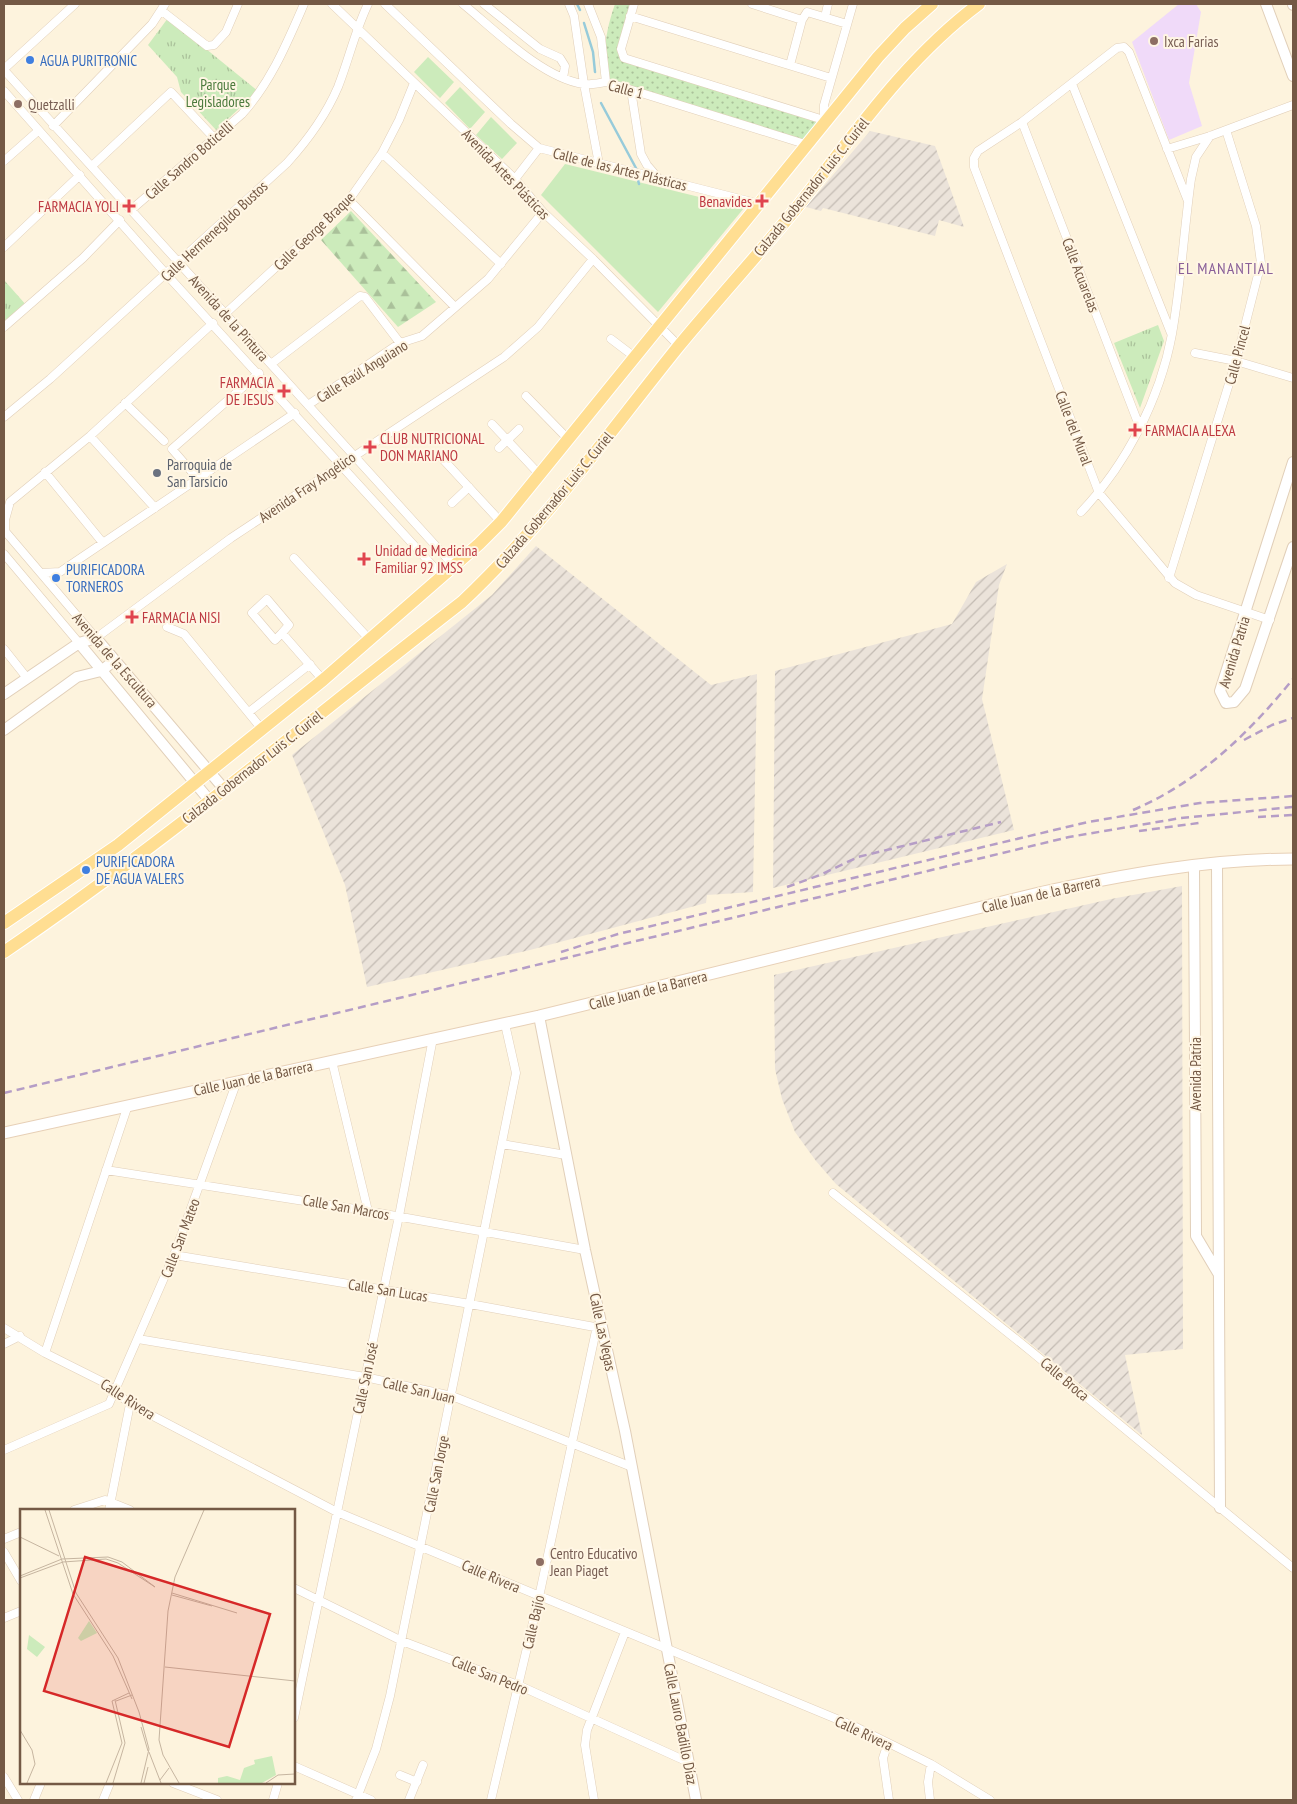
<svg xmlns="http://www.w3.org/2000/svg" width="1297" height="1804" font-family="'PT Sans Narrow',sans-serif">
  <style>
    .industrial { fill: url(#industrial-furrows) }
    .education { fill: #f0daf9 }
    .grass { fill: url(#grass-dots) }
    .forest { fill: url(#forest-firs) }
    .park { fill: url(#park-tufts) }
    .pitch { fill: #ccebbb }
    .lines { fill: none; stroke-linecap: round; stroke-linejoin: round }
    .stream { stroke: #97cbda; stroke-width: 2.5 }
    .minor-casing { stroke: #e1cfb9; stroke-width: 9 }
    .tertiary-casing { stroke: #e1cfb9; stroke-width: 12 }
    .secondary-casing { stroke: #e7d0b7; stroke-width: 13 }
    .primary-casing { stroke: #fff; stroke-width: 14 }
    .minor { stroke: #fff; stroke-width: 8 }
    .tertiary { stroke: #fff; stroke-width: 10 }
    .secondary { stroke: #fff; stroke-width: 11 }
    .primary { stroke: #ffde92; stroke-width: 12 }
    .rail { stroke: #b59dc6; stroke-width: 2.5; stroke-dasharray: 8 5; stroke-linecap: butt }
    .education-dot { fill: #8d6e63; stroke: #fff6e4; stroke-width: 2 }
    .shop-dot { fill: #3f7fe0; stroke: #fff6e4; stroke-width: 2 }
    .health-dot { fill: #e0444e; stroke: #fff6e4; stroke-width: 2 }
    .worship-dot { fill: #6b7280; stroke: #fff6e4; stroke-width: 2 }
    .labels { text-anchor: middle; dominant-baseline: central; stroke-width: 4; stroke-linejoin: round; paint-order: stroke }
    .education-label { font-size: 15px; fill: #785e54; stroke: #fff6e4; text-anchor: start }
    .shop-label { font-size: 15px; fill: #366cbe; stroke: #fff6e4; text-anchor: start }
    .park-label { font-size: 15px; fill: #4b7a3c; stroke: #fff6e4 }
    .street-label { font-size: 15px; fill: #745945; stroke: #fff6e4 }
    .health-label { font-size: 15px; fill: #be3a42; stroke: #fff6e4; text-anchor: start }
    .worship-label { font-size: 15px; fill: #5b616d; stroke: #fff6e4; text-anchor: start }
    .neighbourhood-label { font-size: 16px; letter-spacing: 1px; fill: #895f98; stroke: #fff6e4 }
    .inset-road { fill: none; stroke: #c6b5a0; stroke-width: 1 }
    .view { fill: #d62828; fill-opacity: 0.15; stroke: #d62828; stroke-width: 2.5 }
    .inset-edge { fill: none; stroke: #745945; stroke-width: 2.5 }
  </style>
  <defs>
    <pattern id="industrial-furrows" width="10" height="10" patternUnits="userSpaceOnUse" patternTransform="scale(1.25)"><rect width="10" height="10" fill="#ebe3da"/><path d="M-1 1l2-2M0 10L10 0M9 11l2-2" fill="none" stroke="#c3bbb3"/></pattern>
    <pattern id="grass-dots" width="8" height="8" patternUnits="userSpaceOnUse" patternTransform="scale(1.25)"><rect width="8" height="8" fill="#ccebbb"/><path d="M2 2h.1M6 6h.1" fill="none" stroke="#aac19a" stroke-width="1.8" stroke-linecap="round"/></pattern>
    <pattern id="forest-firs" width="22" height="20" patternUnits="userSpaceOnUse" patternTransform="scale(1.25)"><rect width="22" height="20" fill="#ccebbb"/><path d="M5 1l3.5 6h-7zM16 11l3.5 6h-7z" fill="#aac19a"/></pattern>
    <pattern id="park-tufts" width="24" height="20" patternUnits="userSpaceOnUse" patternTransform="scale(1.25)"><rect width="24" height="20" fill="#ccebbb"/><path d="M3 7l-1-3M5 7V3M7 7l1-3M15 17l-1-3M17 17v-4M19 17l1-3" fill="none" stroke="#aac19a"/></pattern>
  </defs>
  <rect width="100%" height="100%" fill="#fdf3dd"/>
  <!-- industrial -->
  <path class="industrial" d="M870,131L935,146L964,227L939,220L935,236L823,208L821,211L806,207Z
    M536,546L711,685L757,674L753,892L707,895L706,903L530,950L367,987L345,885L292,755L492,595Z
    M1007,564L999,585L982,699L1014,830L773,888L775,671L952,624L976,582Z
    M1182,886L1183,1349L1125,1355L1142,1435L836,1184L816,1161L795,1132L782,1099L775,1069L774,975L1111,899Z"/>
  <!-- education -->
  <path class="education" d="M1179,4H1196L1201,12L1189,83L1202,126L1169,140L1132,42Z"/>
  <!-- grass -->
  <path class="grass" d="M615,4H633L619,48L625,60L818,119L807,145L607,81C602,53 606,30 615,4Z"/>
  <!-- forest -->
  <path class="forest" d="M351,211L436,302L398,327L321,240Z"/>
  <!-- park -->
  <path class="park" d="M168,18L258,91L216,130L181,92L177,77L148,45Z
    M4,280L27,306L4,326Z
    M1158,325L1164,341L1140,408L1114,343Z"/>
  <!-- pitch -->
  <path class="pitch" d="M428,57L454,82L440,98L414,72Z
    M460,87L485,112L470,129L445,103Z
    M491,117L517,143L502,159L476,135Z
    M565,164L744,208L658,312L541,195Z"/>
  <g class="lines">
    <!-- stream -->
    <path class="stream" d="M577,4L580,10
      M584,23L593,52L595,72
      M601,103L637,170
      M638,180L639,184"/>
    <!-- minor casing -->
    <g class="minor-casing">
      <path id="minor" d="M332,4L515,179L543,212L593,259L679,346
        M385,4L511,124L539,148L760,204
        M463,4C495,30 542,78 583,84C590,85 599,83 606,82L808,145
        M484,4L540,49L560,58L565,66L563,78
        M569,4L574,16L584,84L599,164
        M588,4L601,37L606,82
        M634,4L621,49L624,58L827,121
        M752,4L802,20L807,12L847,24
        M162,11L207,46L214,45L226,32L238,4
        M630,16L831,78
        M825,17L828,4
        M790,65L802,20
        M4,69L75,4
        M4,70L454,566
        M1072,84L1171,333
        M631,90L641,154L647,165L659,179
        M4,91L167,275L442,576
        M824,119V105L853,4
        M1022,122L1140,428
        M53,126L152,24L165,4
        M1167,149L1210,136L1293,105
        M382,153L501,264
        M4,161L38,131
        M92,166L171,92L214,138
        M515,179L539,148
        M349,200L455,307
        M1188,201L1129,52L1124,47L1117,48L1022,122L978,151L974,158V167L1099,493L1175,583L1196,595L1270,620
        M131,210L242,114C271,82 287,43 304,4
        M4,247L80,175
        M226,313L349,200L382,153L399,120L414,83
        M4,327L83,258L120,220
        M611,339L636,358
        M1195,353L1236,361L1293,378
        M271,364L360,296L365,297L400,343
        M526,396L568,439
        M125,403L164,441
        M308,405L400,343L422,336L488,279L543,212
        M4,417L50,379L287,163C307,141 326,115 338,87C349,59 355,31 368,4
        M492,424L539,474
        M90,436L155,508
        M499,448L519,429
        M439,455L501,522
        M45,472L103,543
        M198,479L172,449L259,373
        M452,503L469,487
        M1081,512C1126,465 1160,399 1172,334C1181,283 1184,230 1191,179L1196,157L1210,136
        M4,530L96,638L231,538L504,357L538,327L593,259
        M5,531V520L10,502L90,436L213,323
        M4,554L79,643
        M294,558L370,640
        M41,573L60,572L295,413
        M1169,578L1236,361L1261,263L1256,226L1226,130
        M167,627L184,634L261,728
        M282,633L275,640L252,613L267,599L289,625L282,633L323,680
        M4,649L27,678
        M249,712L310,664
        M332,1061L368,1211
        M502,1144L566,1155
        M106,1170L368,1211L585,1250
        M833,1193L1032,1352L1293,1568
        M174,1255L470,1304L600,1328
        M4,1328L45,1353L105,1383L130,1404L337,1512L856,1727L931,1764L990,1800
        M138,1339L365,1377L452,1396L632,1467
        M4,1344L20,1336
        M45,1353L128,1105
        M4,1450L109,1404L174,1255L237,1081
        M74,1510L105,1500L130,1510
        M109,1510L130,1404
        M4,1539L21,1532
        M4,1552L21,1581
        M294,1588L402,1641L518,1685L688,1762
        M4,1618L21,1611
        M294,1718L399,1216L433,1038
        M888,1743L883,1758L889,1800
        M294,1766L371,1800
        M400,1775L417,1782
        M4,1777L18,1800
        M173,1783L217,1800
        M34,1800L41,1783
        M103,1800L110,1783
        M273,1800L278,1783
        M356,1800L376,1749L390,1696L516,1073L505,1024
        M409,1800L423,1765
        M491,1800L539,1597L597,1326
        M594,1800L585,1745L587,1730L625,1632
        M930,1800L928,1782L931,1764"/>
    </g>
    <!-- tertiary casing -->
    <g class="tertiary-casing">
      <path id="tertiary" d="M1266,4L1293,76
        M1293,4V5
        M1293,462L1220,691L1226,703L1234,702L1245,689L1293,547
        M79,643L210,801
        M4,694L79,643L96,638L225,790
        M4,730L77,677L101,671L110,664L113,658
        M1217,864L1220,1508
        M1194,866L1196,1236L1218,1273
        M539,1016L585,1250L625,1431L696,1800"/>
    </g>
    <!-- secondary casing -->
    <g class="secondary-casing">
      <path id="secondary" d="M4,1133L539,1016L1039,893C1122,875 1208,859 1293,859"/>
    </g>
    <!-- primary casing -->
    <g class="primary-casing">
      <path id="primary" d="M4,923L118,845L323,680L479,544L501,522L878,57L905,28L932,4
        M4,952C163,844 310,720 462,602C544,525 608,434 678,347C716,301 756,257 794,211C852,138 904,60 979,4"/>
    </g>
    <!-- minor -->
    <use href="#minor" class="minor"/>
    <!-- tertiary -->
    <use href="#tertiary" class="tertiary"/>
    <!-- secondary -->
    <use href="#secondary" class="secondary"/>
    <!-- primary -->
    <use href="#primary" class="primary"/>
    <!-- rail -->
    <path class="rail" d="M1244,740L1272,725L1293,718
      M1133,810C1199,782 1249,733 1293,679
      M1258,817L1293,815
      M1139,831L1199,823
      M787,887L820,875L858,857L1001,822
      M561,952L618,934L1088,822L1200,803L1293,796
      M4,1093L1069,837L1181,818L1293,807"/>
  </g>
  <!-- markers -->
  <g class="education-dot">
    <circle cx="1154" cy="41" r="5"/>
    <circle cx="18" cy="104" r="5"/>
    <circle cx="540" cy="1562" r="5"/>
  </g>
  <g class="shop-dot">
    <circle cx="30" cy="60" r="5"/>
    <circle cx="56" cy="578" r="5"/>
    <circle cx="86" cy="870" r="5"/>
  </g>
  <g class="health-dot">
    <path d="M759.5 193.5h5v5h5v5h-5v5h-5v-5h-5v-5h5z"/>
    <path d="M126.5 198.5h5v5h5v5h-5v5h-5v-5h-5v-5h5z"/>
    <path d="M281.5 383.5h5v5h5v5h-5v5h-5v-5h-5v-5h5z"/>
    <path d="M1132.5 422.5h5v5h5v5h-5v5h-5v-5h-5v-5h5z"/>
    <path d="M367.5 439.5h5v5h5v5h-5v5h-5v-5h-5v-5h5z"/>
    <path d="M361.5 551.5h5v5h5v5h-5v5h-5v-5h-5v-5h5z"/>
    <path d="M129.5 609.5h5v5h5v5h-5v5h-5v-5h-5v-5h5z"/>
  </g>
  <circle class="worship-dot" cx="157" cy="473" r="5"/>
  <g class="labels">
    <!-- education labels -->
    <g class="education-label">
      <text x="1164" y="41">Ixca Farias</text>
      <text x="28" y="104">Quetzalli</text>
      <text x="550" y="1553">Centro Educativo<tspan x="550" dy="17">Jean Piaget</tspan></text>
    </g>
    <!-- shop labels -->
    <g class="shop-label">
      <text x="40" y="60">AGUA PURITRONIC</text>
      <text x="66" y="569">PURIFICADORA<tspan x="66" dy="17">TORNEROS</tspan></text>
      <text x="96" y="861">PURIFICADORA<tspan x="96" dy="17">DE AGUA VALERS</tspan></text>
    </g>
    <!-- park labels -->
    <g class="park-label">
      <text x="218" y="84">Parque<tspan x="218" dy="17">Legisladores</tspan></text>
    </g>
    <!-- street labels -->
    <g class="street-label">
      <text transform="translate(626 89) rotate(15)">Calle 1</text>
      <text transform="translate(189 160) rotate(-41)">Calle Sandro Boticelli</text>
      <text transform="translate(620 169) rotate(14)">Calle de las Artes Plásticas</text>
      <text transform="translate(506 174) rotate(46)">Avenida Artes Plásticas</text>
      <text transform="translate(811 187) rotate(-51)">Calzada Gobernador Luis C. Curiel</text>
      <text transform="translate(214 231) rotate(-43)">Calle Hermenegildo Bustos</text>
      <text transform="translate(314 231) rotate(-44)">Calle George Braque</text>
      <text transform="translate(1081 275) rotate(69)">Calle Acuarelas</text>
      <text transform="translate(229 318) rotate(48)">Avenida de la Pintura</text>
      <text transform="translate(1237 355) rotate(-75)">Calle Pincel</text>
      <text transform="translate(362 371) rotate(-32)">Calle Raúl Anguiano</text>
      <text transform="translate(1074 428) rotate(69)">Calle del Mural</text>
      <text transform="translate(307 487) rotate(-34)">Avenida Fray Angélico</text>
      <text transform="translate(554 500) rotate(-50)">Calzada Gobernador Luis C. Curiel</text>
      <text transform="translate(1234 652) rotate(-73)">Avenida Patria</text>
      <text transform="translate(115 660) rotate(49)">Avenida de la Escultura</text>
      <text transform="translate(252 767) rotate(-38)">Calzada Gobernador Luis C. Curiel</text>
      <text transform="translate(1041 894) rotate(-13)">Calle Juan de la Barrera</text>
      <text transform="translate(648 990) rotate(-14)">Calle Juan de la Barrera</text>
      <text transform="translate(1195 1074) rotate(-90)">Avenida Patria</text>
      <text transform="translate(253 1078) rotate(-12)">Calle Juan de la Barrera</text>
      <text transform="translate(346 1207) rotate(10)">Calle San Marcos</text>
      <text transform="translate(180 1238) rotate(-69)">Calle San Mateo</text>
      <text transform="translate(388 1290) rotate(9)">Calle San Lucas</text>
      <text transform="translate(603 1332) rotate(78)">Calle Las Vegas</text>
      <text transform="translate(365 1378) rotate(-78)">Calle San José</text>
      <text transform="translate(1065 1379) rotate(40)">Calle Broca</text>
      <text transform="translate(419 1390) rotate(13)">Calle San Juan</text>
      <text transform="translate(128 1399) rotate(33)">Calle Rivera</text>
      <text transform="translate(436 1474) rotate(-79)">Calle San Jorge</text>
      <text transform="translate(491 1576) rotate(23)">Calle Rivera</text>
      <text transform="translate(533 1622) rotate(-77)">Calle Bajío</text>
      <text transform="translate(490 1675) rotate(22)">Calle San Pedro</text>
      <text transform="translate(681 1724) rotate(79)">Calle Lauro Badillo Díaz</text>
      <text transform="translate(864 1733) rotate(25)">Calle Rivera</text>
    </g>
    <!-- health labels -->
    <g class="health-label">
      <text x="752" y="201" text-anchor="end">Benavides</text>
      <text x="119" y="206" text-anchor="end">FARMACIA YOLI</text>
      <text x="274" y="382" text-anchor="end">FARMACIA<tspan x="274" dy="17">DE JESUS</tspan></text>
      <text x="1145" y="430">FARMACIA ALEXA</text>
      <text x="380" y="438">CLUB NUTRICIONAL<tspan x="380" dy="17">DON MARIANO</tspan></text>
      <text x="375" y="550">Unidad de Medicina<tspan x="375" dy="17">Familiar 92 IMSS</tspan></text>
      <text x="142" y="617">FARMACIA NISI</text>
    </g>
    <!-- worship labels -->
    <g class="worship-label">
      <text x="167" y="464">Parroquia de<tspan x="167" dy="17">San Tarsicio</tspan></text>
    </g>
    <!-- neighbourhood labels -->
    <g class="neighbourhood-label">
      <text x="1226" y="268">EL MANANTIAL</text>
    </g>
  </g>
  <!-- overview -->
  <g transform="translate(20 1509)">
    <rect width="275" height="275" fill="#fdf3dd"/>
    <path d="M252,247L256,266L242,274H198V269L207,267L220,271L224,259L235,255L234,251Z" fill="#ccebbb"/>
    <path d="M69,112L77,124L61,132L58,129ZM9,126L25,138L17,148L7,140Z" fill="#ccebbb"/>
    <path class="inset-road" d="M25,1L53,85L93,147L112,190M29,1L56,84L98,149L119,203L129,240L121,274M0,28L39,47M0,67L42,50L88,48L102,53L135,78M0,69L43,53L86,50L98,54L135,78M152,84L217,104M152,86L192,97M145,158L275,172M96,192L112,186M121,218L128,242M0,221L12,241L15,255L7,274M129,243L141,274M140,271L149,259M86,274L102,234L92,192L109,184M93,274L105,234L95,191M124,274L128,258M159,274L143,246L139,231L148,102L155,68L184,1M246,274L258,266L275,265"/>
    <path class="view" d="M65,48L250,105L209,238L24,182Z"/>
    <rect width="275" height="275" class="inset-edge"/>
  </g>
  <!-- border -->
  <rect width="1297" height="1804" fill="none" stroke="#745945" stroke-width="10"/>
</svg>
